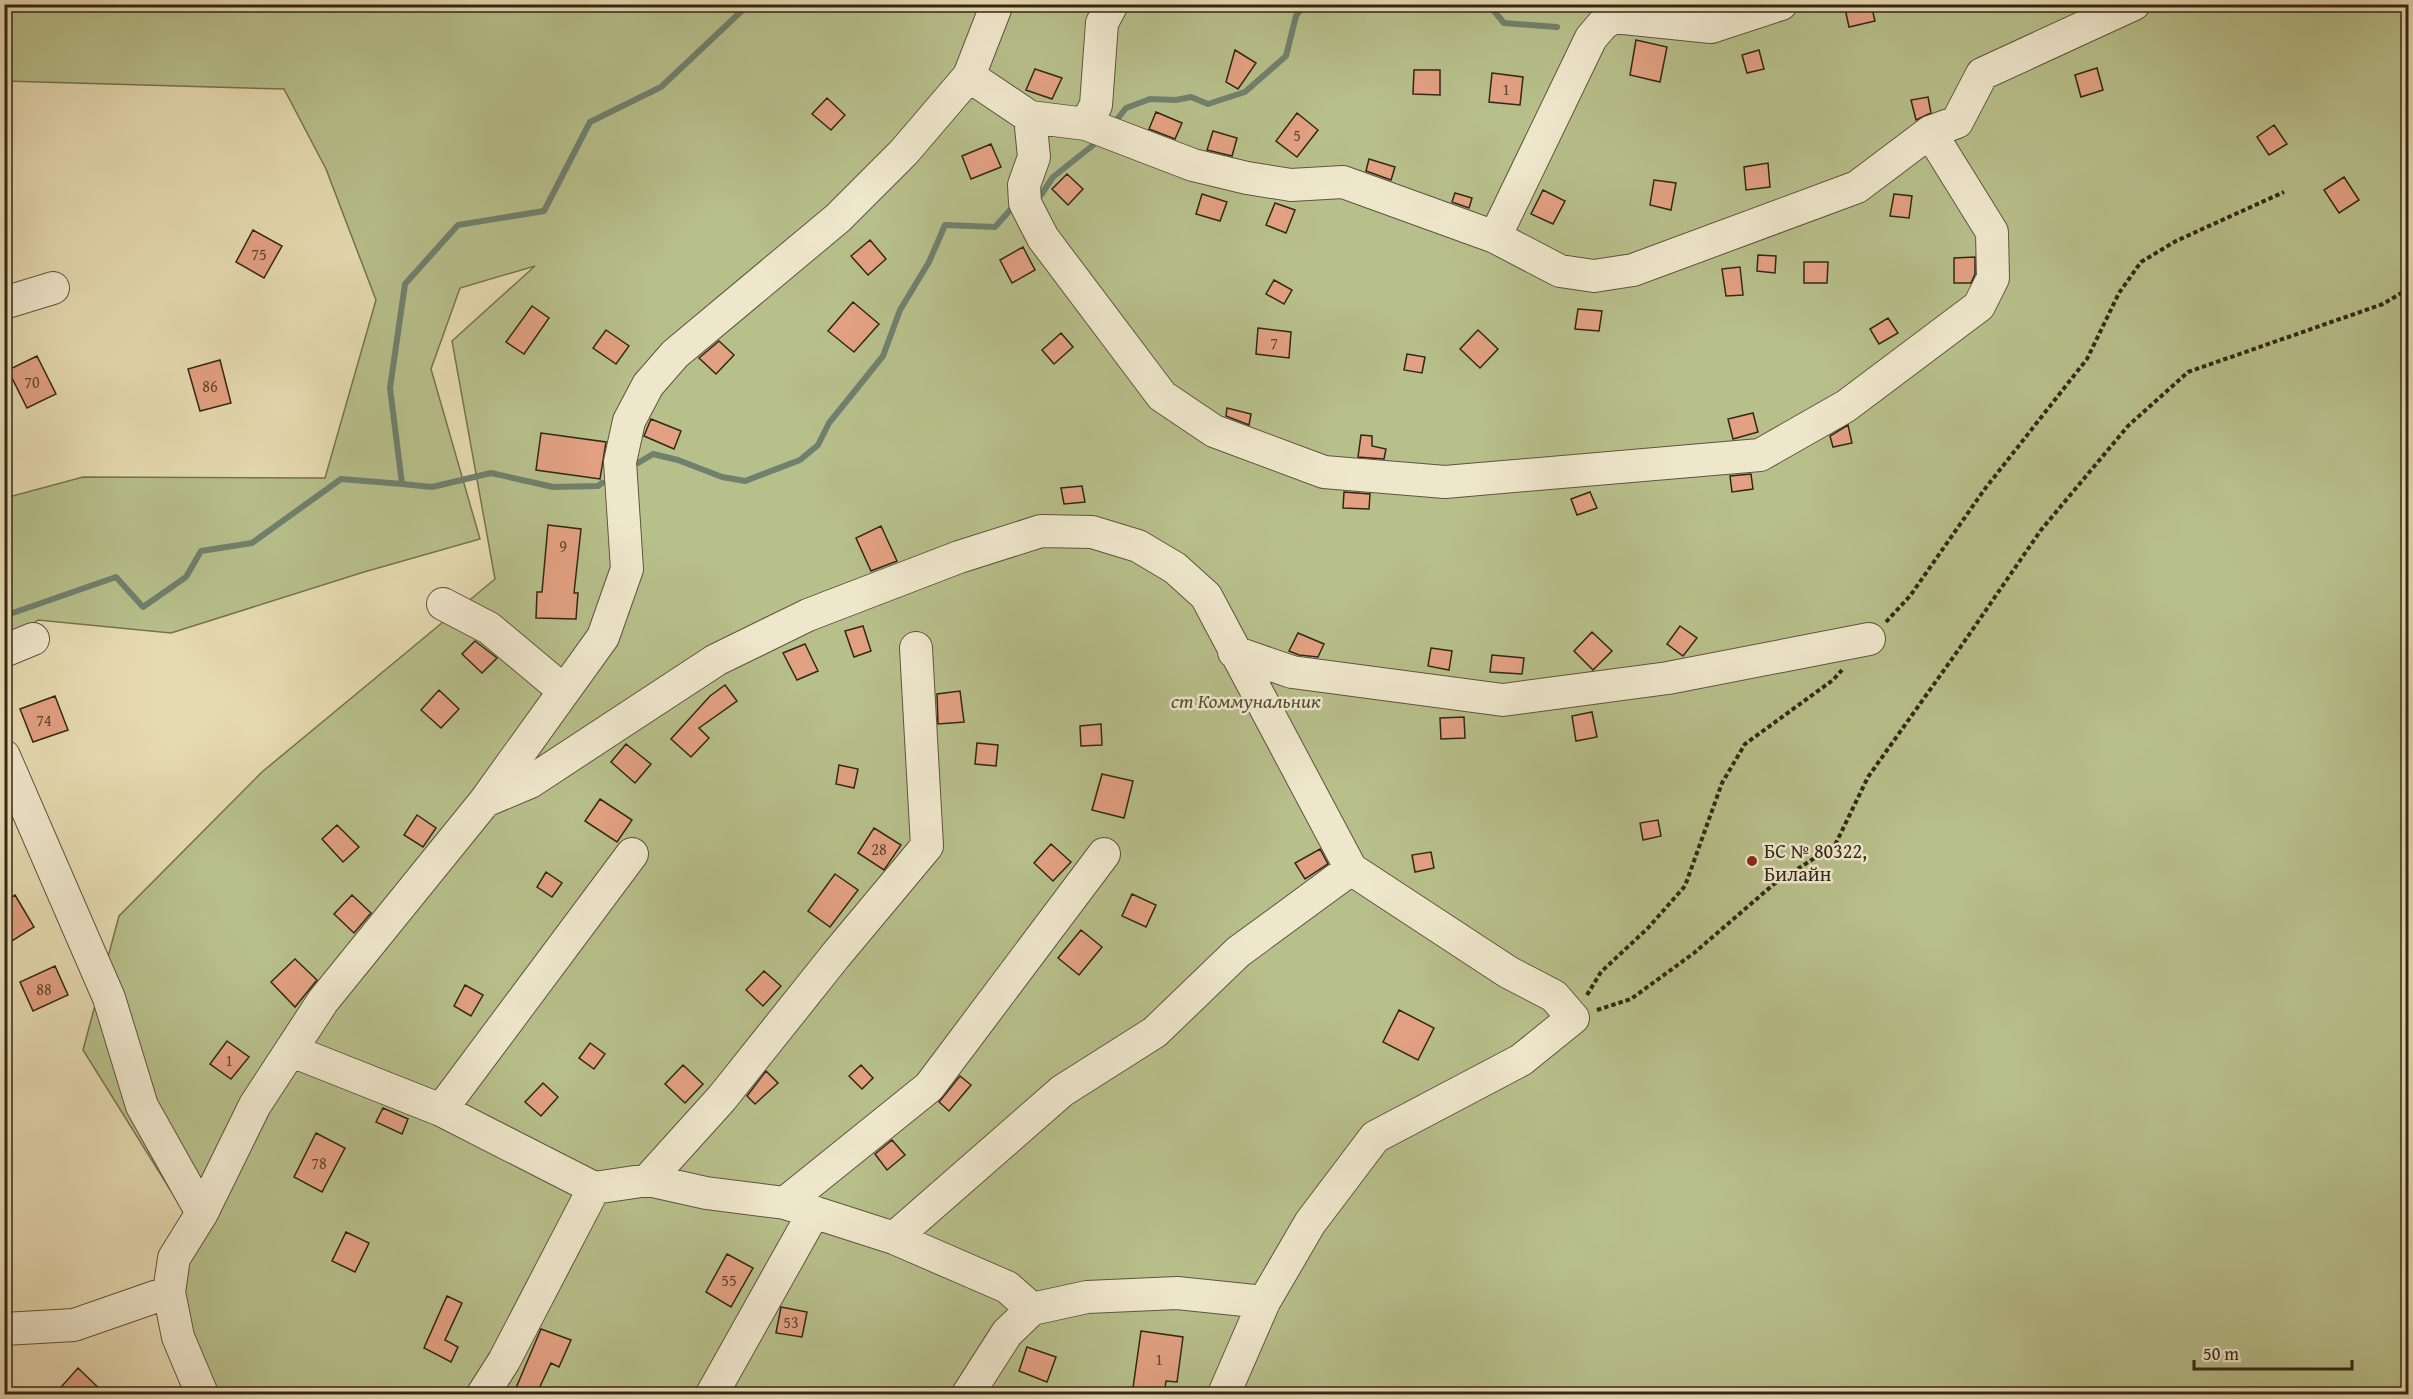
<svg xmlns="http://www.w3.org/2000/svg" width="2413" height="1399" font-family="'Gentium Book Plus',serif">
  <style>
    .green { fill: #b7bf8a; stroke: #757350; stroke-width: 1.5 }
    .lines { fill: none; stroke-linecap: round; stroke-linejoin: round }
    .stream { stroke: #6f806e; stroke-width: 6 }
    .building { fill: #e2a182; stroke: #332717; stroke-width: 1.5 }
    .minor-casing { stroke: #60543d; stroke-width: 34 }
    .path { stroke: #332717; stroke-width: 4; stroke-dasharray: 4.5 3; stroke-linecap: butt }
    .minor { stroke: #efe7cc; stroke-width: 32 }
    .poi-dot { fill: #8f2418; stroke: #efe7cc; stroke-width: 2 }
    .labels { text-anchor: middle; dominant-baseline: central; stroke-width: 5; stroke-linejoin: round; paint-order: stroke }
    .number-label { font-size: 16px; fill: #5f4632 }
    .park-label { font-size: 20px; font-style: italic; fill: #544d34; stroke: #efe7cc }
    .poi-label { font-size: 20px; fill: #332717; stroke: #efe7cc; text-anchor: start }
  </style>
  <rect width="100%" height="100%" fill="#e6dab0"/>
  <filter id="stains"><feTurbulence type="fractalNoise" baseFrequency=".00333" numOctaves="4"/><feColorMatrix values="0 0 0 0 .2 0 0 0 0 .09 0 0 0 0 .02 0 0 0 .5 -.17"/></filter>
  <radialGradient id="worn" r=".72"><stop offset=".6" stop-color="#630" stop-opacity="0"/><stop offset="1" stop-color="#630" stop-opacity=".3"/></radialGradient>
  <!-- green -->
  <path class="green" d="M5,5H2408V1394H192L160,1301L186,1215L83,1050L119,916L262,772L495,579L452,341L535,266L460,288L431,369L480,539L364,572L171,633L38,620L5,646V498L83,477L325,478L376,300L326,169L284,89L5,81Z"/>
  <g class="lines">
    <!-- stream -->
    <path class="stream" d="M1488,4L1504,23L1557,27
      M1118,118L1126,108L1150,99L1176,100L1191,97L1208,104L1245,92L1286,56L1296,16L1305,4
      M1041,195L1053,177L1097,142
      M638,463L653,454L678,460L722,477L745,481L800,460L818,445L829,423L883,356L900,310L929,262L945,225L995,227L1011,209
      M402,484L432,487L491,473L553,487L598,486L602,483
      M4,616L116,577L143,607L186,577L201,551L252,543L341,479L402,484L390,388L405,284L458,225L544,211L590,122L661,87L749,4"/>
  </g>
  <!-- building -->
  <path class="building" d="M1844,4H1871L1875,21L1849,27Z
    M1636,40L1667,47L1660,82L1630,75Z
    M1235,50L1256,63L1238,89L1226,82Z
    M1759,50L1764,69L1747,73L1742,55Z
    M2097,68L2103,90L2081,97L2075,75Z
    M1035,69L1062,78L1052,99L1026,90Z
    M1414,70H1440V95L1413,94Z
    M1492,73L1523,77L1520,105L1489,102Z
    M1928,97L1931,113L1916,120L1911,100Z
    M827,98L845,115L831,130L812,114Z
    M1156,112L1182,123L1175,139L1149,129Z
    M1297,113L1318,130L1297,157L1276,141Z
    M2274,125L2287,144L2269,155L2257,137Z
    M1213,131L1237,138L1232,156L1207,150Z
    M991,144L1001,167L971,179L962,156Z
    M1369,159L1395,167L1391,180L1366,171Z
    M1768,163L1770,187L1746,190L1744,167Z
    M1067,174L1083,189L1068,205L1052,189Z
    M2344,177L2359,200L2339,213L2324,190Z
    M1654,180L1676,183L1671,210L1650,205Z
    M1543,190L1565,201L1553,224L1531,214Z
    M1455,193L1472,198L1469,208L1452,202Z
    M1202,194L1227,202L1220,221L1196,214Z
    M1894,194L1912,196L1909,218L1890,216Z
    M1275,203L1295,210L1286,233L1266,225Z
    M253,230L282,246L264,278L236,262Z
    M870,240L886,259L868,275L851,256Z
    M1023,247L1035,270L1012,283L1000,260Z
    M1758,255L1776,256L1775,273L1757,271Z
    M1975,257V274L1971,283H1954V258Z
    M1804,262H1828L1827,283H1804Z
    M1740,267L1743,295L1726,296L1722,269Z
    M1274,280L1292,290L1284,304L1266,294Z
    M853,302L879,324L854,352L828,331Z
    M532,306L549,318L524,354L506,342Z
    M1578,309L1602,311L1599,331L1575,329Z
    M1888,318L1898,333L1879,344L1870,329Z
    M1258,328L1291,332L1289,358L1256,354Z
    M606,330L629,346L616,364L593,348Z
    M1478,330L1498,349L1480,368L1460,349Z
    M1061,333L1073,347L1054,364L1042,350Z
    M719,341L734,355L716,374L699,358Z
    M1407,354L1425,357L1422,373L1404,370Z
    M37,356L56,394L27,408L8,370Z
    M220,360L231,403L200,411L188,369Z
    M1227,408L1251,414L1249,425L1226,416Z
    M1753,413L1758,432L1733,439L1728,419Z
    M651,419L681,431L674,449L644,436Z
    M1848,425L1852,443L1833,447L1830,436Z
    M541,433L606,442L600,479L536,470Z
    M1361,435L1372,436V446L1386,449L1384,459L1358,457Z
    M1751,474L1753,489L1732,492L1730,476Z
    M1082,486L1085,502L1064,504L1061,488Z
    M1344,492L1370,494L1369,509L1343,508Z
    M1590,492L1597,508L1577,515L1571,499Z
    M548,525L581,529L574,593H578L576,619L536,618L537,592H542Z
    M881,526L897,561L871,571L856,538Z
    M863,626L871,651L854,657L845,631Z
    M1680,626L1697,638L1683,656L1667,644Z
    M1592,632L1612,651L1593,670L1574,651Z
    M1298,633L1324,644L1318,657L1299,655L1289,651Z
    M475,641L497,658L482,673L462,654Z
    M805,644L818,671L797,680L783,653Z
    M1431,648L1452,651L1449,670L1428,666Z
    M1492,655L1524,658L1522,674L1490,672Z
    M725,685L737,701L699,728L709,738L691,757L671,739L710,696Z
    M439,690L459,709L441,728L421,710Z
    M960,691L964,722L938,724L937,694Z
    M55,696L68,730L33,742L20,709Z
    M1592,712L1597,737L1576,741L1572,716Z
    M1464,717L1465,738L1441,739L1440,718Z
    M1101,724L1102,745L1081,746L1080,726Z
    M977,743L998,745L996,766L975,764Z
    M626,744L651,764L635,783L611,762Z
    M839,765L858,769L854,788L836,784Z
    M1102,774L1133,781L1124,818L1092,810Z
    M600,799L632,820L617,842L585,821Z
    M417,815L436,828L423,847L404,835Z
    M1658,820L1661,836L1643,840L1640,823Z
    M337,825L359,847L343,862L322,839Z
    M874,828L901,845L884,870L858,853Z
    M1051,844L1071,862L1053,881L1034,863Z
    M1320,849L1328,864L1305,879L1295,863Z
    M1431,852L1434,868L1415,872L1412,855Z
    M546,872L562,883L552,897L537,887Z
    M835,874L858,890L830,927L808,911Z
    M1132,894L1156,905L1146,927L1122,916Z
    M15,895L34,927L4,946V902Z
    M352,895L371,913L354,933L334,914Z
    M1081,930L1102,947L1079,975L1058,958Z
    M295,959L317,980L295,1007L271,982Z
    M55,966L68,995L33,1011L20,982Z
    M764,971L781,986L763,1006L746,990Z
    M465,985L483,995L471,1016L454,1006Z
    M1399,1010L1434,1028L1418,1060L1383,1042Z
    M227,1041L249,1057L231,1079L210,1064Z
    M590,1043L605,1054L594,1069L579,1058Z
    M683,1065L703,1084L685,1103L665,1084Z
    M861,1065L873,1078L862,1089L849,1076Z
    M766,1071L778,1083L755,1104L747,1096Z
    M960,1076L971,1085L949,1111L939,1102Z
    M543,1083L558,1097L541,1116L525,1102Z
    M383,1108L408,1119L402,1134L376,1122Z
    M316,1133L345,1148L322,1192L294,1177Z
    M892,1140L905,1155L887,1170L875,1154Z
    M346,1232L369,1243L355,1272L332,1261Z
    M727,1254L753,1268L731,1307L706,1292Z
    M447,1296L462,1303L445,1340L458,1347L451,1362L424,1348Z
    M781,1307L807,1312L802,1337L776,1333Z
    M541,1329L571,1340L559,1367L551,1363L536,1395H513Z
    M1141,1331L1183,1337L1177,1382L1166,1381L1164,1395H1132Z
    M1027,1347L1056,1357L1047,1382L1019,1371Z
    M78,1368L106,1395H54Z"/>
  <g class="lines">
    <!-- minor casing -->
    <g class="minor-casing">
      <path id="minor" d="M969,76L1030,117L1086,124L1193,165L1247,178L1291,185L1343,182L1495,237L1591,38L1603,24L1614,17L1711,27L1781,4
        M1030,117L1034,157L1024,185L1025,203L1043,238L1162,396L1214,431L1324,472L1445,482L1760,455L1846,406L1979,306L1993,278L1992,232L1930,132
        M1086,124L1096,105L1102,23L1112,4
        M1495,237L1560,271L1594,276L1633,270L1857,187L1930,132L1957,122L1982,74L2134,4
        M4,303L53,288
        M443,604L489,628L563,690
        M4,651L33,639
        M1234,652L1292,672L1503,700L1668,678L1869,639
        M4,756L109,998L142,1106L202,1213
        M485,801L530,782L716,660L808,615L959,557L1041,531L1092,532L1138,546L1175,568L1206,596L1351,869L1508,972L1554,996L1573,1018L1521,1060L1375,1137L1310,1223L1264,1302L1224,1394
        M292,1051L441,1110L594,1188L648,1180L706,1193L785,1203L894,1238L1007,1287L1032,1309L1087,1297L1177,1293L1264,1302
        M441,1110L632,854
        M648,1180L722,1098L836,955L927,846L916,648
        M785,1203L929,1087L1104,854
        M894,1238L1062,1091L1155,1032L1238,952L1351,869
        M4,1329L74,1325L169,1292
        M202,1394L178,1337L169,1292L174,1258L202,1213L255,1105L323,1001L485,801L603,637L627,569L620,462L629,421L648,385L675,354L838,218L904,152L969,76L997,4
        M483,1394L504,1361L594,1188
        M712,1394L814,1212
        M968,1394L1007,1333L1032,1309"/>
    </g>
    <!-- path -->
    <path class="path" d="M1886,622L1910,596L1984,490L2087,359L2119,293L2141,262L2176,241L2284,192
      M1587,995L1601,972L1648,928L1685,886L1722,783L1745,744L1833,680L1842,670
      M1597,1010L1631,999L1694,953L1774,884L1835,845L1868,777L1964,642L2041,530L2128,426L2188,372L2383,304L2408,289"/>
    <!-- minor -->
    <use href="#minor" class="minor"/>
  </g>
  <!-- markers -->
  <circle class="poi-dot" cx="1752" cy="861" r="6"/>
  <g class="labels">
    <!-- number labels -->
    <g class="number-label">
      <text x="1506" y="89">1</text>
      <text x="1297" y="135">5</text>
      <text x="259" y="254">75</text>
      <text x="1274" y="343">7</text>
      <text x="32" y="382">70</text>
      <text x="210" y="386">86</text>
      <text x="563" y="546">9</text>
      <text x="44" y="720">74</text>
      <text x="879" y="849">28</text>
      <text x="44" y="989">88</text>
      <text x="229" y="1060">1</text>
      <text x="319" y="1163">78</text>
      <text x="729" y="1280">55</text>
      <text x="791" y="1322">53</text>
      <text x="1159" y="1359">1</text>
    </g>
    <!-- park labels -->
    <g class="park-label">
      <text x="1246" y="700">ст Коммунальник</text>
    </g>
    <!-- poi labels -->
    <g class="poi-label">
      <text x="1764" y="850">БС № 80322,<tspan x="1764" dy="23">Билайн</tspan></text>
    </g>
  </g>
  <!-- margin -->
  <rect width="2413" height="1399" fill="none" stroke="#e6dab0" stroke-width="24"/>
  <rect x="6" y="6" width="2401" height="1387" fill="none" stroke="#332717" stroke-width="3"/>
  <rect x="12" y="12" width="2389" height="1375" fill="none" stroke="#332717" stroke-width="1.5"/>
  <!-- scale -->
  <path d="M2194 1360v9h158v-9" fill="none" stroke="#332717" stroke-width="3"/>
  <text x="2203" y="1360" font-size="18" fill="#332717" stroke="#efe7cc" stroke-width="4.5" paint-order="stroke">50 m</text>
  <rect width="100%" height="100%" filter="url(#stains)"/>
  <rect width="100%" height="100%" fill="url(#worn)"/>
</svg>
